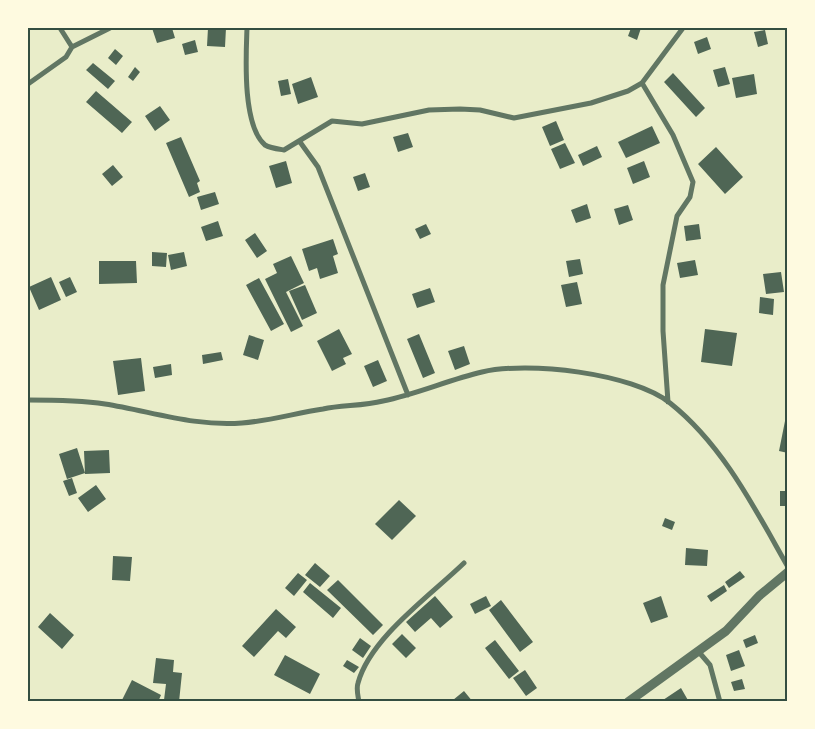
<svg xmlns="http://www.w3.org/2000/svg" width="815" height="729" font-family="'Crimson Pro',serif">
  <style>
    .building { fill: #4f6655 }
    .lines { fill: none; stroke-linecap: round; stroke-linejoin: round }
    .minor { stroke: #617663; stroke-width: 5 }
    .tertiary { stroke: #617663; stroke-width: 9 }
    .neatline { fill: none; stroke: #344e41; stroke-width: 2 }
  </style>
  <rect width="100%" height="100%" fill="#e9edc9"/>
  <!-- building -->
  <path class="building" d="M152,28H172L175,38L157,43Z
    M208,28H226L225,47L207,46Z
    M631,28H641L637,40L628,36Z
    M765,30L768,44L758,47L754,32Z
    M707,37L711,49L698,54L694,42Z
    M195,40L198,52L185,55L182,44Z
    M115,49L123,56L116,65L108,58Z
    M93,63L115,81L108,89L86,70Z
    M135,67L140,72L133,81L128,77Z
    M725,67L730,84L718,87L713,70Z
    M673,73L705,108L696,117L664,82Z
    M754,74L757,94L736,98L732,78Z
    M311,77L318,97L298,104L292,84Z
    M288,79L291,94L281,96L278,81Z
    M96,91L132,122L122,133L86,102Z
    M160,106L170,120L155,131L145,116Z
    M556,121L564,140L550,146L542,127Z
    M652,126L660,143L626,158L618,142Z
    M408,133L413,147L398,152L393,137Z
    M181,137L200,181L197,183L200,192L189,197L166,143Z
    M565,143L575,163L560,169L551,149Z
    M597,146L602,157L583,166L578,155Z
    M716,147L743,177L725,194L698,164Z
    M286,161L292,183L276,188L269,166Z
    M644,161L650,177L633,184L627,168Z
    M113,165L123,177L112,186L102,174Z
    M365,173L370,187L358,191L353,177Z
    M215,192L219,204L201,210L197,197Z
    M587,204L591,218L576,223L571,210Z
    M628,205L633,220L619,225L614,209Z
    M218,221L223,236L206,241L201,227Z
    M426,224L431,234L420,239L415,229Z
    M699,224L701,239L686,241L684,226Z
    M255,233L267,251L257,258L245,240Z
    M333,239L338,254L333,256L338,273L320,279L317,268L309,271L302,249Z
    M152,252L167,253L166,267L152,266Z
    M184,252L187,266L171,270L168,255Z
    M291,256L304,283L286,292L303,326L291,332L265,279L277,273L273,264Z
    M580,259L583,274L569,277L566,261Z
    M695,260L698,275L680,278L677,263Z
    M99,261H136L137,283L99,284Z
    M781,272L784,292L766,294L763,274Z
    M51,277L61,300L39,310L29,287Z
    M70,277L77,292L66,297L59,282Z
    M259,278L284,324L271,331L246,285Z
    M577,282L582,304L566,307L561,285Z
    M305,285L317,313L302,320L289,291Z
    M430,288L435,302L417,308L412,294Z
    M760,297L774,299L773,315L759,313Z
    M339,329L352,354L343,358L346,364L332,371L317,341Z
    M705,329L737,333L732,366L701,362Z
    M419,334L435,373L423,378L407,339Z
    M249,335L264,340L258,360L243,355Z
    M464,346L470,364L455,370L448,351Z
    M221,352L223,360L203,364L202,355Z
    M141,358L145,391L118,395L113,361Z
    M378,360L387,381L373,387L364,366Z
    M171,364L172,375L155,378L153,367Z
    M785,421L788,422V453L779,451Z
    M77,448L85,473L67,479L59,454Z
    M109,450L110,473L85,474L84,451Z
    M72,478L77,493L69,496L63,481Z
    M96,485L106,499L88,512L78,498Z
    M780,491H788V506H780Z
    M399,500L416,516L392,540L375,524Z
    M665,518L675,522L672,530L662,526Z
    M686,548L708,550L707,566L685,565Z
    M113,556L132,557L130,581L112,580Z
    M315,563L330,576L320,587L305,575Z
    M740,571L745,577L729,588L725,582Z
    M298,573L307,580L294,596L285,588Z
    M338,580L383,625L373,635L327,590Z
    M310,583L341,608L333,618L303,592Z
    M724,585L727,591L711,602L707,596Z
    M435,596L453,617L440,628L431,618L415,632L406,622Z
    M486,596L491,606L475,614L470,604Z
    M661,596L668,617L651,623L643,603Z
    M501,600L533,642L520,652L489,610Z
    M276,609L296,627L286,638L278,631L254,657L242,646Z
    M50,613L74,635L62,649L38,627Z
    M402,634L416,648L406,658L392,644Z
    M755,635L758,643L746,648L743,640Z
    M360,638L371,646L363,658L352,650Z
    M495,640L519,671L509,679L485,648Z
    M739,650L745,666L731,671L726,655Z
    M285,655L320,674L310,694L274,675Z
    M156,658L174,660L173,672L182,673L179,702L164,700L166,684L153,683Z
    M347,660L359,667L354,673L343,666Z
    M525,670L537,688L526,696L513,678Z
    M742,679L745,689L734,691L731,682Z
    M132,680L161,695L158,702H121Z
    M681,688L689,702H663V700Z
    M464,691L473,702H455L453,700Z"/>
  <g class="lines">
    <!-- minor -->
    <path class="minor" d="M60,28L72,47
      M247,28C246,56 242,125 265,145C270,148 278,149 284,150L332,121L362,124L429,110L460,109L480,110L514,118L591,103L628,91L642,83L683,28
      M642,83L673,135L693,182L690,197L677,216L663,285V331L668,402
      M28,84L66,57L72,47L110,28
      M300,142L318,167L408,395
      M28,400C54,400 79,400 105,404C150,411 196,427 242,423C269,421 296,413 323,409C342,405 363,406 383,401C417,394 448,380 482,372C528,361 632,373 670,403C723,445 755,509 788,567
      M698,651L710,665L720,702
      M359,702C358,696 356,689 358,683C370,638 431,595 464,563"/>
    <!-- tertiary -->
    <path class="tertiary" d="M628,702L726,631L759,596L788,572"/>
  </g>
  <!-- border -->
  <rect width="815" height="729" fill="none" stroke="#fefae0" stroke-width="58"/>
  <rect x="29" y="29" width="757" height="671" class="neatline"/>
</svg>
